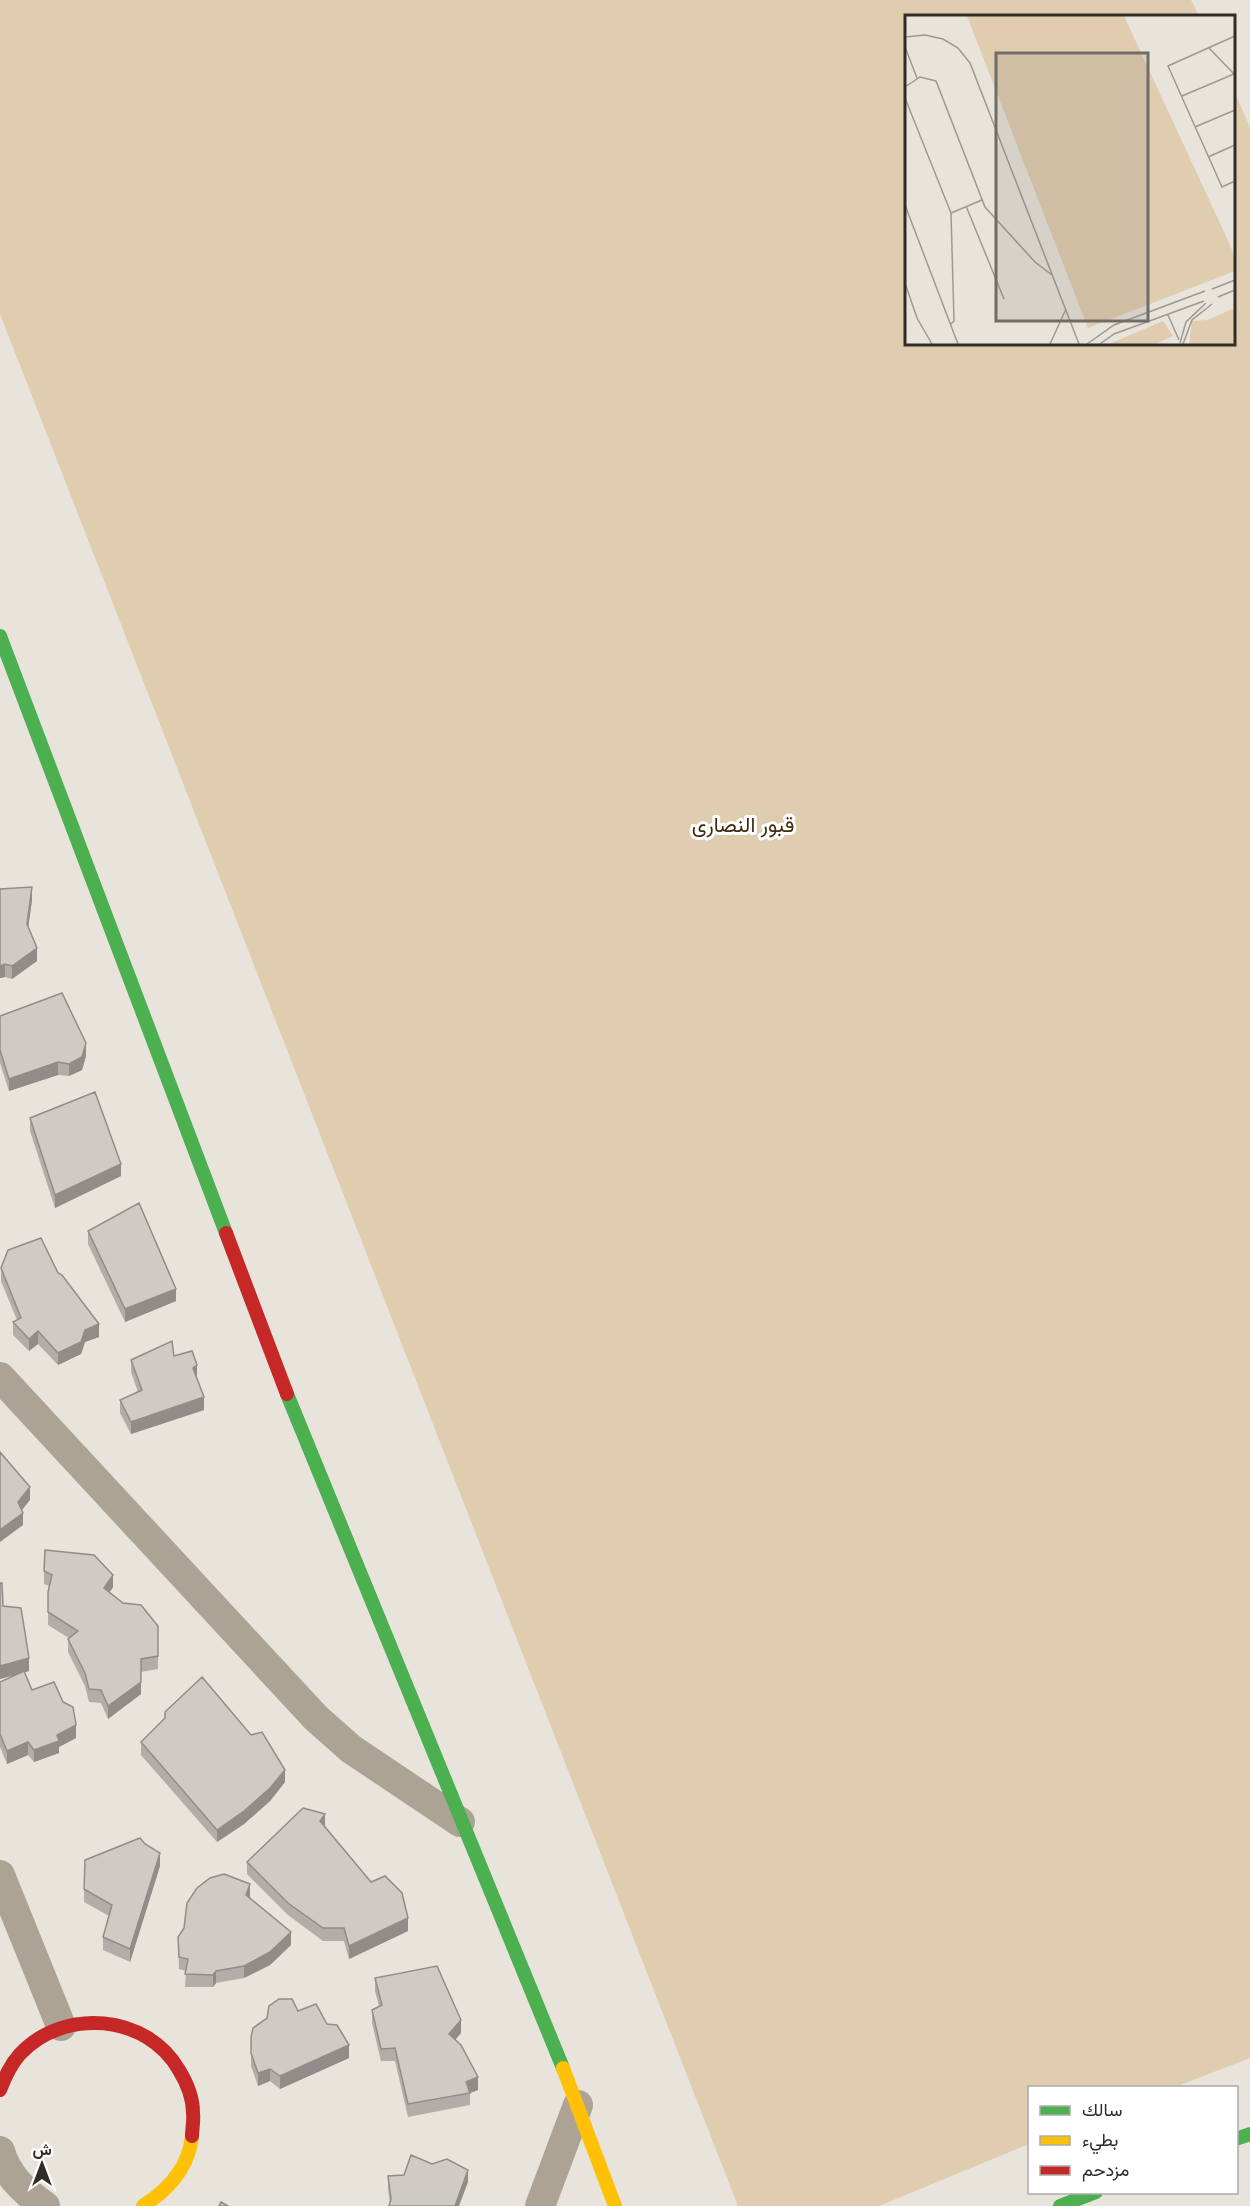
<svg xmlns="http://www.w3.org/2000/svg" width="1250" height="2206" font-family="'Fira Sans',Vazirmatn,sans-serif">
  <style>
    .green { fill: #e0ccaf }
    .lines { fill: none; stroke-linecap: round; stroke-linejoin: round }
    .street { stroke: #ada394; stroke-width: 30 }
    .fast { stroke: #4caf50; stroke-width: 14 }
    .slow { stroke: #ffc107; stroke-width: 14 }
    .jam { stroke: #c62828; stroke-width: 14 }
    .wall { fill: #b1aea9 }
    .shaded-wall { fill: #908d89 }
    .building { fill: #cecac4; stroke: #908d89; stroke-width: 1.5 }
    .labels { text-anchor: middle; dominant-baseline: central; stroke-width: 6; stroke-linejoin: round; paint-order: stroke }
    .park-label { font-size: 21px; fill: #3e2c0f; stroke: #fff }
    .inset-road { fill: none; stroke: #9e9a93; stroke-width: 1.5 }
    .view { fill: #706c66; fill-opacity: 0.15; stroke: #706c66; stroke-width: 3 }
    .inset-edge { fill: none; stroke: #302c27; stroke-width: 3 }
  </style>
  <rect width="100%" height="100%" fill="#e8e3db"/>
  <!-- green -->
  <path class="green" d="M0,0H1191L1199,16H906V344H1234V91L1250,127V2058L1175,2087L1030,2088L1029,2144L879,2206H738L0,314Z"/>
  <g class="lines">
    <!-- street -->
    <path class="street" d="M0,1377L316,1718L351,1749L460,1822
      M0,1875L61,2026
      M0,2151C7,2176 25,2192 45,2206
      M540,2206L578,2105"/>
    <!-- fast -->
    <path class="fast" d="M0,636L226,1233
      M287,1394L563,2068
      M1236,2139L1250,2134
      M1060,2206L1096,2192"/>
    <!-- slow -->
    <path class="slow" d="M563,2068L615,2206
      M143,2206C168,2190 189,2168 192,2136"/>
    <!-- jam -->
    <path class="jam" d="M226,1233L287,1394
      M0,2090C5,2077 10,2065 20,2054C64,2007 147,2014 179,2070C187,2083 193,2098 193,2113C194,2121 192,2129 192,2136"/>
  </g>
  <!-- wall -->
  <path class="wall" d="M0,889L32,900L28,927L37,961L12,979L5,977L0,978Z
    M0,1016L86,1056L82,1070L69,1076L58,1075L9,1091L0,1063Z
    M30,1118L121,1176L55,1208L30,1131Z
    M88,1231L176,1301L125,1322L88,1244Z
    M1,1268L58,1273L99,1337L85,1342L81,1354L58,1365L38,1344L29,1351L13,1335V1322L17,1320L1,1281Z
    M174,1356L197,1377L204,1410L131,1434L120,1413V1400L138,1392L131,1372V1360Z
    M44,1571L113,1587L109,1593L158,1656V1669L141,1672V1694L108,1719L101,1703L89,1702L85,1686L68,1652V1639L69,1638L48,1625V1592L49,1586L44,1584Z
    M0,1583L3,1606L29,1671L24,1672L32,1690L76,1738L59,1747V1753L34,1762L28,1755L7,1764L0,1747V1682L19,1674L0,1679Z
    M141,1742L285,1782L270,1801L244,1824L217,1842L141,1755Z
    M325,1826L408,1931L349,1959L344,1941H323L288,1915L247,1874V1862Z
    M160,1866L130,1962L103,1950V1937L109,1916L84,1902V1889Z
    M250,1897L291,1945L270,1965L244,1978L216,1983L213,1987H185L186,1971L179,1969L178,1937Z
    M375,1978L461,2033L455,2040L478,2090L470,2093V2105L408,2117L395,2061H381L372,2023V2010L379,2006L375,1991Z
    M298,2011L349,2058L280,2089L270,2081L258,2086L251,2066V2037Z
    M388,2176L468,2182L390,2203L388,2189Z"/>
  <!-- shaded-wall -->
  <path class="shaded-wall" d="M32,887V900L27,937V924Z
    M37,948V961L12,979V966Z
    M5,964V977L0,978V966Z
    M86,1043V1056L82,1070L69,1076V1064Z
    M58,1062V1075L9,1091V1079Z
    M121,1164V1176L55,1208V1195Z
    M176,1289V1301L125,1322V1309Z
    M99,1324V1337L85,1342L81,1354L58,1365V1353L85,1330Z
    M38,1331V1344L29,1351V1339Z
    M197,1365V1378L193,1368Z
    M204,1397V1410L131,1434V1422Z
    M30,1487V1500L18,1515V1502Z
    M23,1513V1525L0,1542V1530Z
    M113,1575V1587L104,1601V1588Z
    M29,1658V1671L0,1679V1666Z
    M141,1659V1694L108,1719V1706Z
    M76,1725V1738L59,1747V1753L34,1762V1750L57,1735Z
    M28,1742V1755L7,1764V1751Z
    M285,1770V1782L270,1801L244,1824L217,1842V1830Z
    M325,1814V1826L320,1821Z
    M160,1853V1866L130,1962V1949Z
    M250,1884V1897L246,1907V1895Z
    M408,1918V1931L349,1959V1946Z
    M291,1932V1945L270,1965L244,1978V1966Z
    M216,1971V1983L213,1987V1975Z
    M461,2020V2033L449,2047V2034Z
    M349,2045V2058L280,2089V2076Z
    M270,2069V2081L258,2086V2073Z
    M478,2077V2090L470,2093L466,2082Z
    M468,2170V2182L459,2206H455Z"/>
  <!-- building -->
  <path class="building" d="M32,887L27,924L37,948L12,966L5,964L0,966V889Z
    M62,993L86,1043L82,1057L69,1064L58,1062L9,1079L0,1050V1016Z
    M95,1092L121,1164L55,1195L30,1118Z
    M139,1203L176,1289L125,1309L88,1231Z
    M41,1238L58,1273L62,1275L99,1324L85,1330L81,1342L58,1353L38,1331L29,1339L13,1322L21,1318L1,1268L8,1250Z
    M172,1341L174,1356L192,1351L197,1365L193,1368L204,1397L131,1422L120,1400L142,1390L131,1360Z
    M0,1452L30,1487L18,1502L23,1513L0,1530Z
    M45,1550L94,1555L113,1575L104,1588L123,1603L141,1605L158,1626V1656L141,1659V1682L108,1706L101,1690L89,1689L85,1673L68,1639L78,1631L48,1612V1592L52,1575L44,1571Z
    M0,1583H2L3,1606L21,1608L29,1658L0,1666Z
    M24,1671L32,1690L54,1682L63,1702L73,1707L76,1725L57,1735L59,1741L34,1750L28,1742L7,1751L0,1734V1682Z
    M202,1677L251,1735L262,1732L285,1770L270,1788L244,1811L217,1830L141,1742L165,1718V1712Z
    M303,1808L325,1814L320,1821L371,1882L385,1876L402,1893L408,1918L349,1946L344,1928H323L288,1903L247,1862Z
    M140,1838L145,1844L160,1853L130,1949L103,1937L112,1905L84,1889L85,1860Z
    M224,1874L250,1884L246,1895L291,1932L270,1952L244,1966L216,1971L213,1975L185,1974L188,1959L179,1957L178,1937L184,1928L187,1903L197,1888L210,1878Z
    M437,1966L461,2020L449,2034L461,2045L478,2077L466,2082L470,2093L408,2104L395,2048L381,2049L372,2010L382,2005L375,1978Z
    M279,1999H292L298,2011L316,2004L327,2024L337,2025L349,2045L280,2076L270,2069L258,2073L251,2053V2037L253,2028L267,2018L269,2006Z
    M411,2155L432,2164L447,2159L468,2170L455,2206H389L391,2199L388,2176L404,2175Z
    M221,2202L228,2206H219Z"/>
  <g class="labels">
    <!-- park labels -->
    <g class="park-label">
      <text x="743" y="825">قبور النصارى</text>
    </g>
  </g>
  <!-- overview -->
  <g transform="translate(905 15)">
    <rect width="330" height="330" fill="#e8e3db"/>
    <path d="M62,1H219L320,219L330,242V256L183,313ZM330,293V329H284L287,306L302,305ZM258,306L268,321L250,329H204Z" fill="#e0ccaf"/>
    <path class="inset-road" d="M330,21L263,51L317,172L330,166M0,22L20,20L38,24L53,33L65,48L174,329M0,32L12,63M304,33L329,59M0,72L15,62L31,66L80,192L130,247L147,260M277,81L329,59M0,83L46,198M290,112L330,95M303,142L330,130M0,190L53,329M61,191L99,284M0,268L12,303L27,329M307,274L330,265M313,282L330,275M263,300L274,325M45,310L49,306L46,198L77,185M275,328L281,307L301,288M145,329L161,294M182,329L209,310L300,276M195,329L209,319L299,286M278,329L287,305L307,289"/>
    <path class="view" d="M91,38H243V306H91Z"/>
    <rect width="330" height="330" class="inset-edge"/>
  </g>
  <!-- legend -->
  <rect x="1028" y="2086" width="210" height="108" fill="#ffffff" stroke="#acaba9" stroke-width="1.5"/>
  <rect x="1040" y="2106" width="30" height="9" fill="#4caf50" stroke="#acaba9" stroke-width="1.5"/>
  <text x="1082" y="2116" font-size="18" fill="#302c27">سالك</text>
  <rect x="1040" y="2136" width="30" height="9" fill="#ffc107" stroke="#acaba9" stroke-width="1.5"/>
  <text x="1082" y="2146" font-size="18" fill="#302c27">بطيء</text>
  <rect x="1040" y="2166" width="30" height="9" fill="#c62828" stroke="#acaba9" stroke-width="1.5"/>
  <text x="1082" y="2176" font-size="18" fill="#302c27">مزدحم</text>
  <!-- north arrow -->
  <g transform="translate(42 2164)" stroke="#ffffff" stroke-width="4.5" paint-order="stroke">
  <path d="M0-4.5L10 22L0 15L-10 22Z" fill="#302c27"/>
  <text y="-9" font-size="16" font-weight="bold" text-anchor="middle" fill="#302c27">ش</text>
  </g>
</svg>
